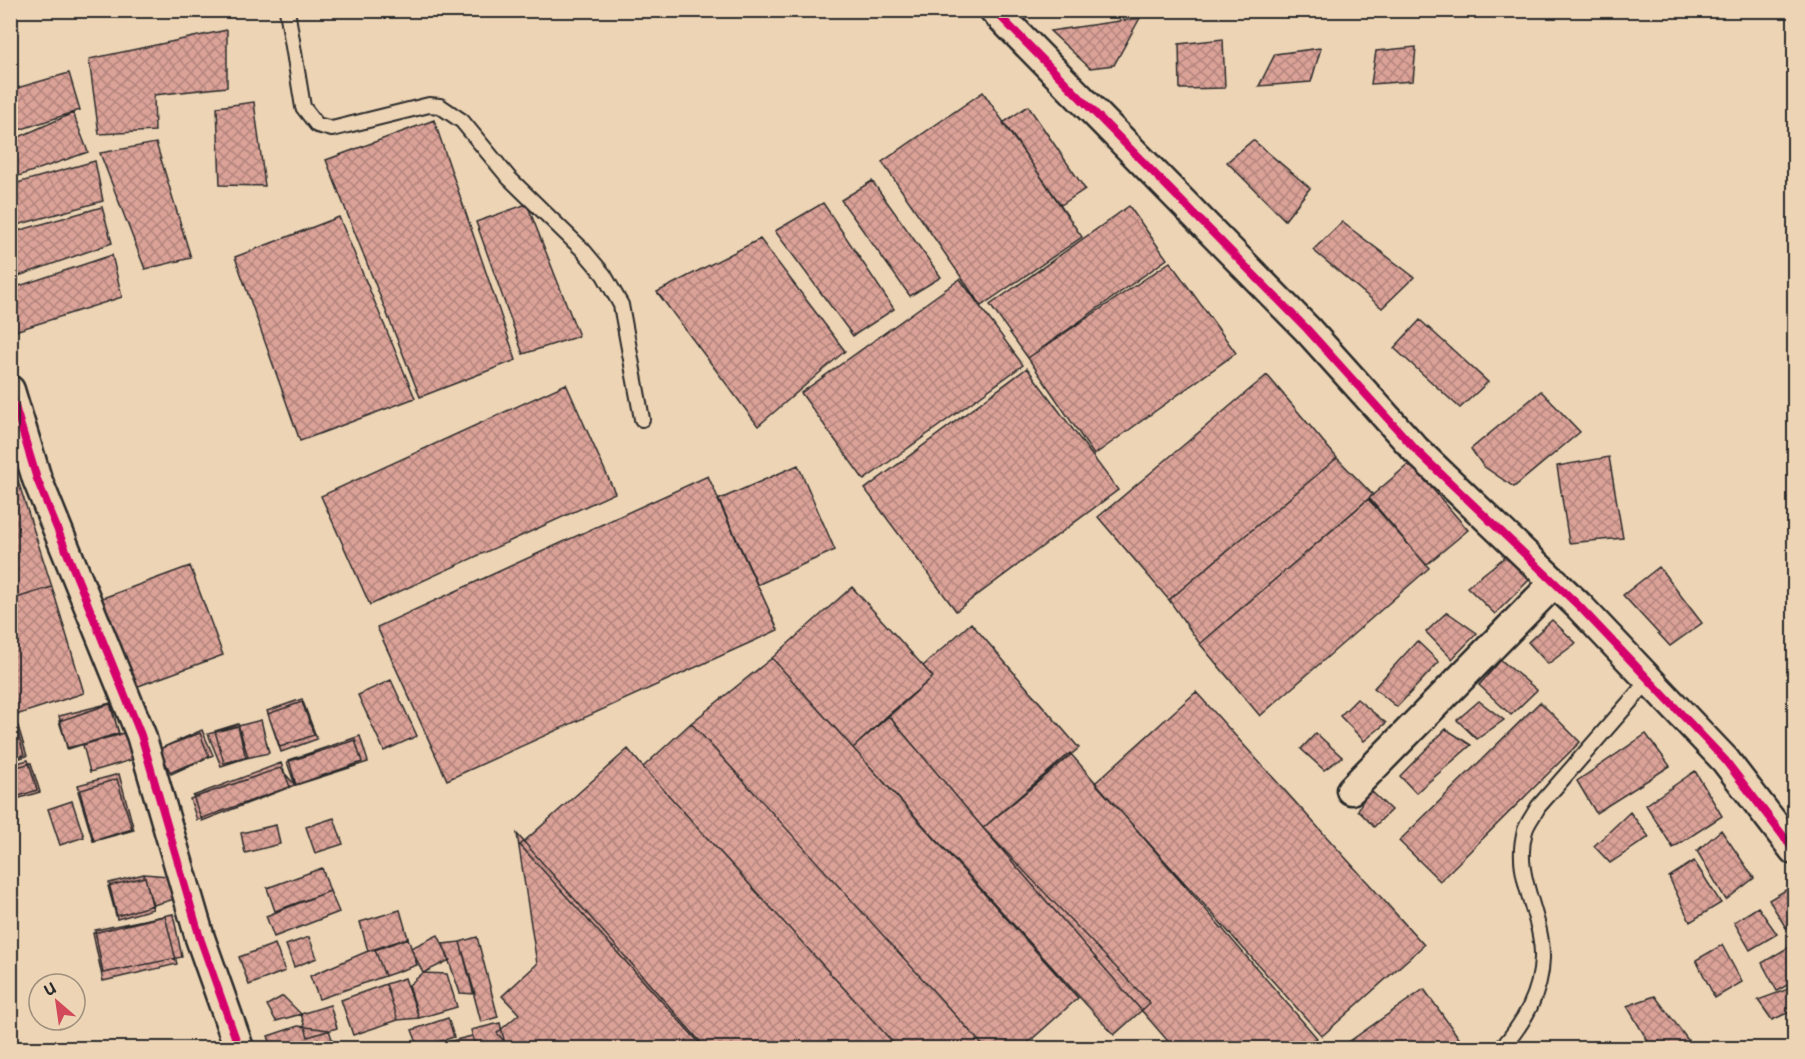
<svg xmlns="http://www.w3.org/2000/svg" width="1805" height="1059" font-family="Mali,sans-serif">
  <style>
    .building { fill: url(#building-cross-hatch); stroke: #2b2b2b; stroke-width: 1.5 }
    .lines { fill: none; stroke-linecap: round; stroke-linejoin: round }
    .service-casing { stroke: #2b2b2b; stroke-width: 18 }
    .minor-casing { stroke: #2b2b2b; stroke-width: 33 }
    .service { stroke: #edd4b5; stroke-width: 14 }
    .minor { stroke: #edd4b5; stroke-width: 28 }
    .cycleway-casing { stroke: #edd4b5; stroke-width: 11 }
    .cycleway { stroke: #d6006c; stroke-width: 8 }
  </style>
  <defs>
    <pattern id="building-cross-hatch" width="8" height="8" patternUnits="userSpaceOnUse" patternTransform="scale(1.5)"><rect width="8" height="8" fill="#dba298"/><path d="M0 0l8 8M0 8l8-8" fill="none" stroke="#b2847c"/></pattern>
  </defs>
  <rect width="100%" height="100%" fill="#edd4b5"/>
  <filter id="ink" filterUnits="userSpaceOnUse"><feTurbulence type="fractalNoise" baseFrequency=".0167" numOctaves="2"/><feDisplacementMap in="SourceGraphic" scale="12" xChannelSelector="R" yChannelSelector="G"/><feConvolveMatrix kernelMatrix="1 2 1 2 8 2 1 2 1" color-interpolation-filters="sRGB"/></filter>
  <g filter="url(#ink)">
    <!-- building -->
    <path class="building" d="M1140,18L1114,65L1090,68L1050,31Z
      M227,30V87L154,95L155,131L99,134L89,59Z
      M1223,39L1225,88L1180,89L1179,44Z
      M1416,47L1413,81L1371,84L1376,51Z
      M1321,48L1311,82L1259,86L1275,54Z
      M69,73L80,110L10,133V90Z
      M983,92L1082,237L981,306L882,162Z
      M254,102L265,186L220,185L217,107Z
      M1028,106L1085,189L1061,205L1003,123Z
      M73,113L88,152L10,179V141Z
      M434,120L516,360L420,397L326,160Z
      M1253,140L1310,188L1285,220L1227,162Z
      M156,143L191,258L145,269L100,153Z
      M95,161L103,201L10,227V185Z
      M872,181L941,277L910,296L841,200Z
      M823,203L894,309L853,336L775,231Z
      M527,204L579,336L523,354L476,222Z
      M1129,206L1167,259L1028,358L990,305Z
      M102,207L112,243L10,279V233Z
      M339,217L415,398L300,441L235,257Z
      M1342,222L1414,277L1382,308L1313,250Z
      M760,239L845,351L758,426L657,292Z
      M112,255L122,297L12,332L10,289Z
      M1170,262L1236,353L1094,455L1028,358Z
      M960,279L1023,365L864,480L801,393Z
      M1420,320L1488,382L1460,408L1394,348Z
      M1027,368L1118,490L956,611L865,489Z
      M1267,375L1337,458L1169,600L1098,517Z
      M566,384L615,493L370,605L321,496Z
      M1541,391L1580,432L1514,487L1483,466L1471,449Z
      M1609,457L1623,538L1569,543L1557,466Z
      M1337,458L1373,495L1200,644L1169,600Z
      M1410,463L1468,530L1426,565L1369,498Z
      M798,465L835,550L757,585L718,500Z
      M708,476L778,630L447,780L377,627Z
      M18,481L52,587L10,600V483Z
      M1368,499L1429,568L1260,716L1200,644Z
      M1505,557L1530,579L1495,614L1467,587Z
      M190,566L223,655L133,688L100,599Z
      M1659,567L1702,623L1670,646L1623,595Z
      M52,587L84,693L10,717V600Z
      M852,587L933,677L853,748L772,658Z
      M1447,612L1477,633L1452,659L1426,632Z
      M1552,620L1576,643L1548,664L1528,642Z
      M971,623L1079,748L983,828L888,715L933,677L923,666Z
      M1417,641L1439,662L1397,707L1374,688Z
      M772,658L1078,998L1022,1048H985L691,723Z
      M1501,660L1537,690L1511,715L1479,685Z
      M391,680L417,736L384,751L358,695Z
      M1196,692L1424,945L1322,1036L1095,783Z
      M302,699L317,739L281,752L267,711Z
      M1357,699L1386,723L1364,741L1340,716Z
      M1479,701L1504,720L1477,739L1457,720Z
      M302,702L314,735L280,747L268,714Z
      M1540,702L1580,742L1440,881L1399,841Z
      M111,703L119,735L67,748L59,716Z
      M110,704L119,733L68,749L59,721Z
      M888,715L983,828L1150,1003L1114,1035L853,748Z
      M261,720L269,753L246,758L238,726Z
      M691,723L985,1048H898L643,767Z
      M238,724L248,757L224,763L215,731Z
      M18,726L27,756L10,761V728Z
      M238,726L246,758L221,766L208,734Z
      M17,729L24,755L10,759V731Z
      M1446,729L1471,745L1416,793L1400,776Z
      M202,730L213,755L171,774L159,749Z
      M130,731L138,758L90,772L83,745Z
      M200,733L209,757L168,773L159,749Z
      M1316,733L1342,757L1324,770L1301,749Z
      M1646,734L1670,766L1596,813L1577,781Z
      M360,736L368,762L296,785L289,760Z
      M355,740L362,762L295,785L287,762Z
      M628,749L643,767L898,1048H704L520,845Z
      M1070,753L1317,1038L1306,1048H1174L983,828Z
      M28,760L37,790L10,799V765Z
      M31,763L40,792L10,801V769Z
      M281,763L290,787L202,821L193,796Z
      M280,768L295,785L197,820L190,799Z
      M1695,771L1722,816L1673,848L1646,805Z
      M119,774L134,830L94,841L78,785Z
      M117,779L132,829L93,841L78,791Z
      M1369,789L1391,810L1374,827L1358,810Z
      M72,801L84,837L60,845L48,809Z
      M1630,812L1649,837L1610,863L1594,846Z
      M334,818L343,844L315,853L306,827Z
      M276,825L280,844L245,853L241,833Z
      M1721,830L1754,878L1726,900L1697,851Z
      M517,834L706,1048H510L497,1033L519,1014L502,996L537,964Z
      M1694,861L1721,903L1690,922L1669,877Z
      M322,868L330,891L275,911L267,888Z
      M144,874L153,905L117,916L109,883Z
      M144,874L168,876L175,899L153,905Z
      M145,877L153,909L117,919L108,886Z
      M1794,885V923L1786,928L1769,900Z
      M330,891L339,912L274,937L266,916Z
      M1758,907L1777,934L1750,950L1734,922Z
      M400,910L408,938L368,951L360,922Z
      M173,914L182,957L103,973L95,930Z
      M165,916L177,964L103,981L93,933Z
      M438,935L450,960L423,973L411,948Z
      M309,937L317,958L294,967L286,945Z
      M477,937L498,1017L481,1022L460,942Z
      M408,938L417,965L385,976L375,950Z
      M460,942L475,994L460,993L443,944Z
      M275,944L285,971L249,985L239,957Z
      M1794,944V981L1777,991L1762,963Z
      M1722,945L1742,982L1715,998L1696,960Z
      M375,950L385,976L319,999L310,976L368,951Z
      M423,973L447,974L457,1007L419,1018L409,985Z
      M405,978L419,1018L398,1020L386,984Z
      M10,984L17,1010L10,1012Z
      M386,984L398,1020L353,1035L341,1000Z
      M1794,987V1010L1772,1020L1758,1000Z
      M1424,989L1466,1048H1340Z
      M10,996L16,1011L10,1013Z
      M283,996L301,1014L276,1021L267,1005Z
      M1655,996L1694,1048H1652L1627,1006Z
      M330,1005L337,1028L308,1037L301,1014Z
      M448,1018L454,1037L419,1048L412,1030Z
      M500,1023L506,1048H476L471,1030Z
      M298,1026L329,1030L335,1048H272L268,1036Z
      M472,1036L476,1048H423Z"/>
    <g class="lines">
      <!-- service casing -->
      <g class="service-casing">
        <path id="service" d="M287,10L303,107L317,125L332,129L429,105L440,106L462,121L509,178L583,250L604,275L621,305L642,419
          M1502,1048C1524,1022 1541,994 1542,958C1543,914 1512,876 1525,831C1527,823 1534,815 1538,807L1649,680"/>
      </g>
      <!-- minor casing -->
      <g class="minor-casing">
        <path id="minor" d="M994,10L1307,329L1416,450L1579,606L1725,760L1794,850
          M10,390L37,479L141,735L200,938L239,1048
          M1351,790L1555,582"/>
      </g>
      <!-- service -->
      <use href="#service" class="service"/>
      <!-- minor -->
      <use href="#minor" class="minor"/>
      <!-- cycleway casing -->
      <g class="cycleway-casing">
        <path id="cycleway" d="M994,10L1307,329L1416,450L1579,606L1725,760L1794,850
          M10,390L37,479L141,735L200,938L239,1048"/>
      </g>
      <!-- cycleway -->
      <use href="#cycleway" class="cycleway"/>
    </g>
  </g>
  <!-- margin -->
  <rect width="1805" height="1059" fill="none" stroke="#edd4b5" stroke-width="36"/>
  <rect x="18" y="18" width="1769" height="1023" fill="none" stroke="#2b2b2b" stroke-width="2" filter="url(#ink)"/>
  <!-- north arrow -->
  <g transform="translate(57 1002) rotate(331)"><circle r="28" fill="#edd4b5" stroke="#9f907e" stroke-width="1.5"/>
  <path d="M0-4.5L10 22L0 15L-10 22Z" fill="#d1495b"/>
  <text y="-9" font-size="16" font-weight="bold" text-anchor="middle" fill="#2b2b2b">U</text>
  </g>
</svg>
